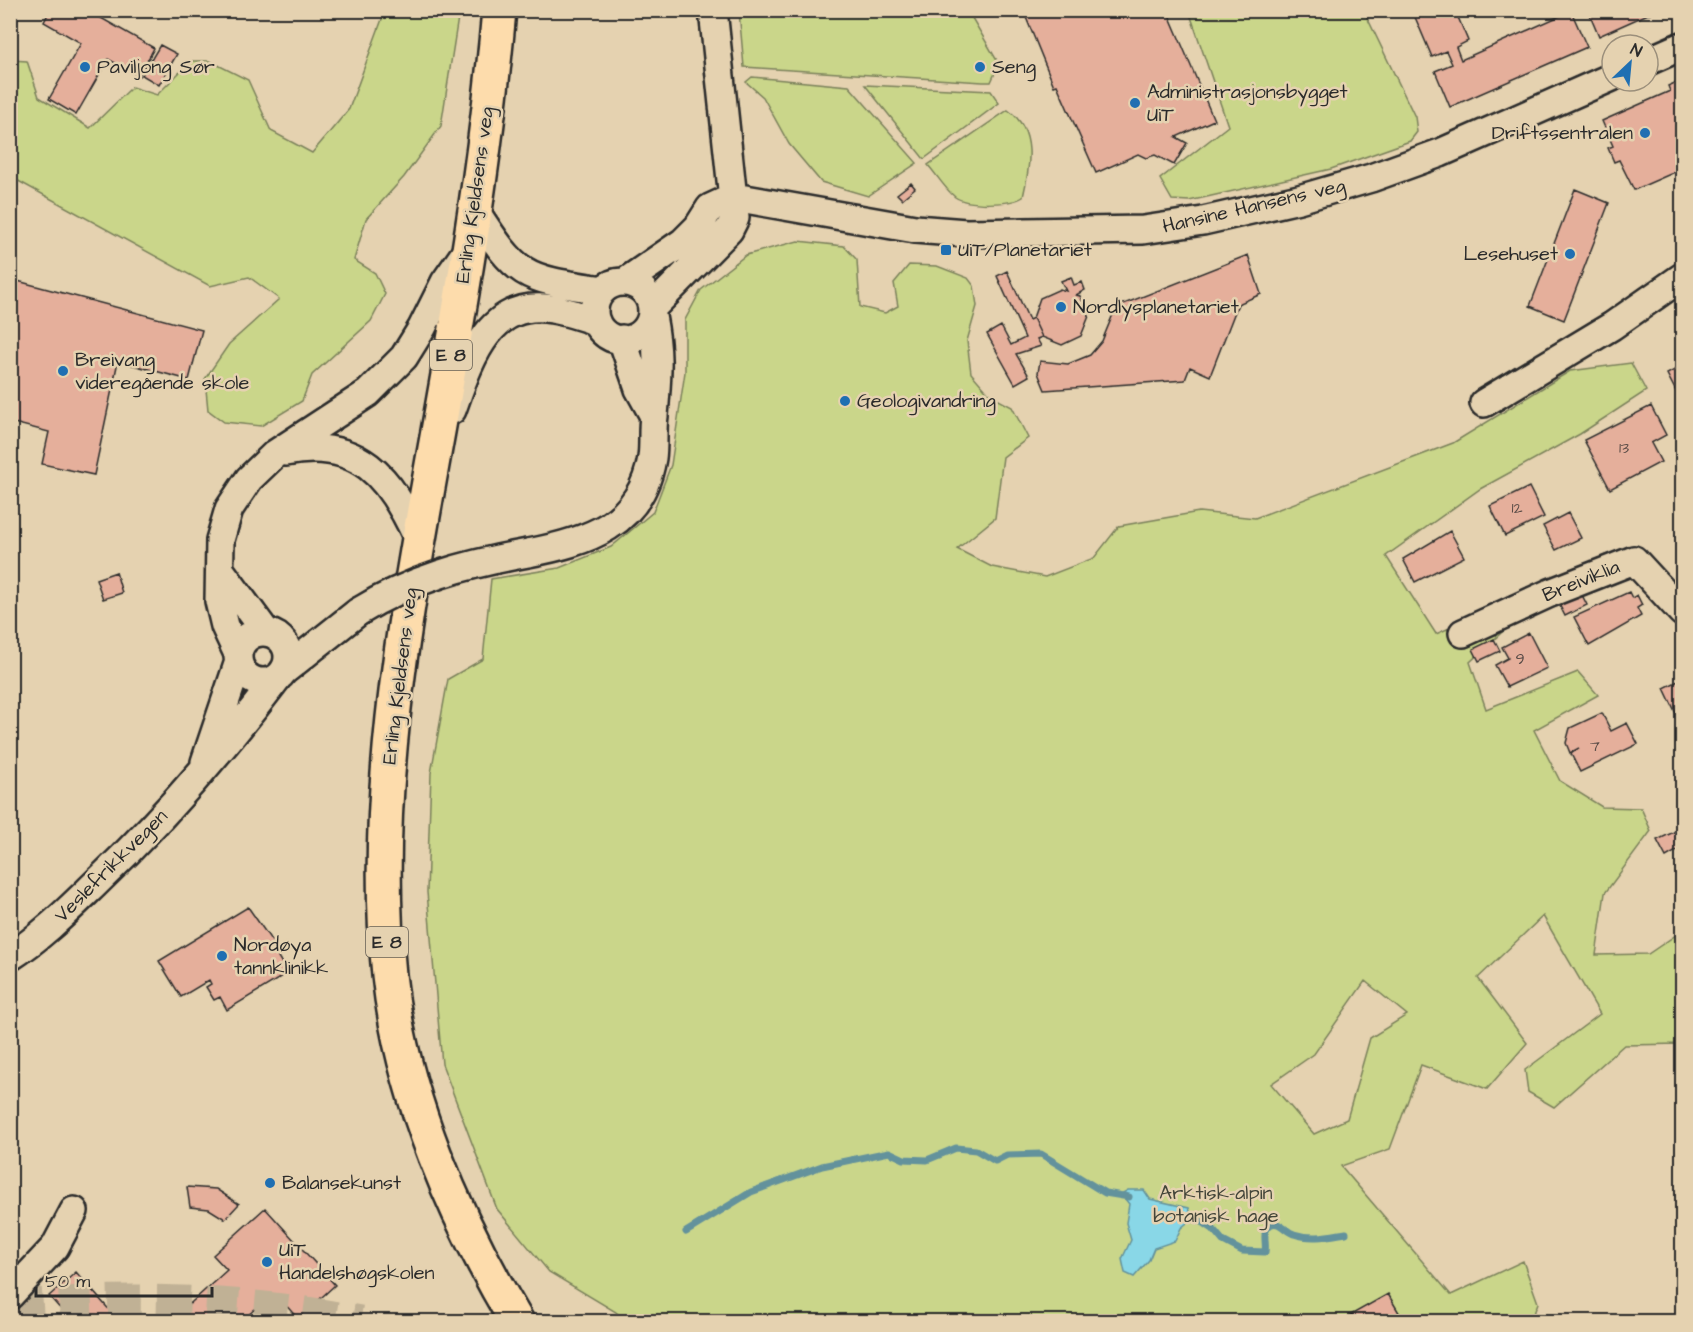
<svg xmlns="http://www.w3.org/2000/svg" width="1693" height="1332" font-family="'Architects Daughter',sans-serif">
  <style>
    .green { fill: #cad68a; stroke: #7a805a; stroke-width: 1.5; fill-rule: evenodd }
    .water { fill: #89d7e7; stroke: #63929c; stroke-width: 1.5 }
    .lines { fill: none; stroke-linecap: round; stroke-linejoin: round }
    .stream { stroke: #63929c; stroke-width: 7 }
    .building { fill: #e5af9b; stroke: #2b2b2b; stroke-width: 1.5 }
    .primary-tunnel { stroke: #c0b195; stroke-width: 33; stroke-dasharray: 33 16; stroke-linecap: butt }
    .minor-casing { stroke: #2b2b2b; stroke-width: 32 }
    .trunk-casing { stroke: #2b2b2b; stroke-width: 38 }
    .minor { stroke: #e5d2b0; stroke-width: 27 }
    .trunk { stroke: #fddcac; stroke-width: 33 }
    .minor-bridge-casing { stroke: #2b2b2b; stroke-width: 32; stroke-linecap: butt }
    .minor-bridge { stroke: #e5d2b0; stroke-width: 27 }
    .poi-dot { fill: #1f6fb2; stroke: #e5d2b0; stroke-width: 2 }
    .labels { text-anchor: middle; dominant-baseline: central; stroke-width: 5; stroke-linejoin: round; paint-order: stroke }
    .number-label { font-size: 16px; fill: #5a4c47 }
    .shield { fill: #e5d2b0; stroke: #635d53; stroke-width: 1.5 }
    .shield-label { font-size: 18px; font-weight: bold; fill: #2b2b2b }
    .poi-label { font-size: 20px; fill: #2b2b2b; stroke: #e5d2b0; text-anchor: start }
    .street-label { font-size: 20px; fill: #2b2b2b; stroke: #e5d2b0 }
    .park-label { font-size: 20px; fill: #434539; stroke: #e5d2b0 }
  </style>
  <rect width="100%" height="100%" fill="#e5d2b0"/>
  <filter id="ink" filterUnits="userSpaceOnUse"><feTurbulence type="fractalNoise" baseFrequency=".0167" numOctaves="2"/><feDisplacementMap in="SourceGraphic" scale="12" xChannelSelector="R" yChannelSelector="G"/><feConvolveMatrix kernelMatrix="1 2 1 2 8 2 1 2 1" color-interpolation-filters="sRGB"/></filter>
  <g filter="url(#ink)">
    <!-- green -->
    <path class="green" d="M385,11H459L441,126L404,177L366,219L354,260L375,273L385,294L371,321L312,375L302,401L261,426L224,422L208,410L205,379L229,344L279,299L249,277L210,286L11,177V60L27,61L39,97L90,128L132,87L157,95L191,61H210L248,80L271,131L312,153L349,109Z
      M739,11H968L999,64L991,82H983L744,67Z
      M1189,11H1364L1415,117L1417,132L1410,141L1331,169L1189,201L1172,200L1160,179L1228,126Z
      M752,77L849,86L917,163L868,196L821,182L789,144L763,97L746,82Z
      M865,85L991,91L999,103L924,159Z
      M1008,110C1037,130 1030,167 1023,197C1011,205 968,206 955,197C945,189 936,174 928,165Z
      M798,241L844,246L857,260L860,307L885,313L898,306L894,283L909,265L937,266L968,278L974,286L977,306L967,341L971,373L991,396L1012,407L1028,438L1003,457L995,518L957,549L992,567L1045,577L1094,558L1119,526L1199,512L1255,518L1453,443L1570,371L1631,363L1646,391L1580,434L1480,489L1386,556L1436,634L1490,610L1515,620L1470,662L1486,709L1578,672L1598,695L1534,730L1560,781L1602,807L1641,808L1651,831L1605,893L1596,955L1648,954L1682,931V1044L1624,1045L1554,1107L1528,1092L1525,1070L1600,1014L1543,916L1478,978L1527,1043L1487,1089L1421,1065L1390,1149L1341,1166L1451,1295L1523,1261L1538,1303L1531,1321L774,1322L770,1318V1321H625L616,1312L549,1272L497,1209L442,1064L427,892L431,773L448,679L483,659L491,579L559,568L611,547L653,512L671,465L685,372V320L701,290L746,255ZM1365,981L1407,1015L1370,1038L1347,1119L1314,1134L1271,1084L1314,1054Z"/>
    <!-- water -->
    <path class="water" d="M1128,1190H1144L1150,1199L1189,1208L1192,1219L1181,1228L1175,1241L1154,1248L1149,1260L1134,1277L1125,1273L1122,1259L1131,1240L1126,1223L1129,1204L1121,1194Z"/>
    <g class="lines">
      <!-- stream -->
      <path class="stream" d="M1184,1217L1201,1221L1213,1229L1223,1241L1242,1251L1265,1252C1267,1243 1261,1232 1270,1225C1278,1219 1286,1232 1294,1234C1312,1240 1328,1236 1346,1233
        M686,1232L751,1192L822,1166L889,1152L904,1159L927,1160L956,1148L976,1150L995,1161L1007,1155L1041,1154L1105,1193L1129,1197"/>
    </g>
    <!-- building -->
    <path class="building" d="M50,10H87L154,48L139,76L108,59L76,115L49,99L81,43L44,22Z
      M1023,10H1167L1214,120L1176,137L1187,143L1174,165L1155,155L1146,158L1138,154L1096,173L1057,85L1054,86Z
      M1412,10H1455L1468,41L1456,47L1461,60L1571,11L1587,47L1450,107L1435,71L1452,64L1446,51L1432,57Z
      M1588,10H1657L1599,36Z
      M160,45L177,54L159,85L142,75Z
      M1682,80V169L1634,190L1619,160L1614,162L1608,148L1613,146L1602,121L1670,91L1668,86Z
      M911,183L915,188L902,199L897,194Z
      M1575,189L1609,203L1564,320L1530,306Z
      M1248,255L1261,294L1238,304L1210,376L1190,367L1185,380L1045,390L1038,373L1040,361L1068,364L1090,355L1102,341L1116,307Z
      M1007,271L1029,320L1033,318L1042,337L1037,339L1041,346L1016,354L1029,376L1015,384L987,334L1001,326L1011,345L1025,338L997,276Z
      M1071,277L1074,285L1082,282L1085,290L1076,295L1080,296L1089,316L1081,336L1062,345L1042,337L1033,318L1040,298L1060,289L1066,291L1061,281Z
      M10,279L202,330L189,380L118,361L94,475L42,464L49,432L10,422Z
      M1682,366V403L1667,374Z
      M1651,406L1666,435L1651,443L1661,462L1610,489L1584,440Z
      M1529,487L1544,517L1505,536L1490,506Z
      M1568,513L1581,538L1556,550L1543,526Z
      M1450,531L1464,557L1415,582L1403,559Z
      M116,572L122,593L103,599L96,579Z
      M1580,591L1587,605L1565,616L1558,602Z
      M1629,592L1632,598L1637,595L1642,605L1637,608L1641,616L1589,646L1574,617Z
      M1529,633L1547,668L1507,687L1495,665L1508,658L1502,647Z
      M1494,639L1500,651L1479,661L1473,649Z
      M1682,679V726L1664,688Z
      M1602,713L1611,731L1627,723L1638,744L1580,772L1571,754L1579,748L1570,753L1566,743L1570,728Z
      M1676,831L1678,834L1682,832V858L1678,850L1666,857L1657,840Z
      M248,907L278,950L275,952L288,973L227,1010L220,997L214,1000L206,987L211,984L209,980L181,997L159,961Z
      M187,1187L216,1189L239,1204L225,1219L209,1209L190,1207Z
      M265,1208L335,1285L298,1319L278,1296L262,1310L258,1306L241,1322H170L227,1270L213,1255Z
      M76,1272L120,1322H72L49,1296Z
      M1388,1294L1401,1316L1392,1322H1343L1347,1317Z"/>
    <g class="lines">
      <!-- primary-tunnel -->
      <path class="primary-tunnel" d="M10,1307C128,1296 243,1300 360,1322"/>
      <!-- minor casing -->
      <g class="minor-casing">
        <path id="minor" d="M1648,61L1682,46
          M474,209C519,279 522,278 603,290
          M625,282L683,242L698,227L710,208L734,197L915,229L966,233L1143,230L1203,221L1299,199L1371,178L1440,153L1612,77
          M594 311a29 29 0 1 1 58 0a29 29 0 1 1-58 0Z
          M652,308L729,230L735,218L713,10
          M622,339L639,389L654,416
          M1484,403L1612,326L1682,277
          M452,410C469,363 488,298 552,309C567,311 582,317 596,321
          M285,452C359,437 390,477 418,539
          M528,553C587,542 641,525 652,458C654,444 652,430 654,416C657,376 660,357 652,316
          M221,571L266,632
          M238 657a25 25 0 1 1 50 0a25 25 0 1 1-50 0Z
          M1463,633L1550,593L1634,560L1682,612
          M238,654L225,626L219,601L220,540L229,509L249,479L275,454L368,393L404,357L422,328L445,282L468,249
          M285,670L358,612
          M205,762L238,664
          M10,957C41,937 67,911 94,885C161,821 222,751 278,677
          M10,1295L55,1247L74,1211"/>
      </g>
      <!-- trunk casing -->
      <g class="trunk-casing">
        <path id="trunk" d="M499,10C486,163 459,315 432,465C402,633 372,804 389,975C402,1096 455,1218 517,1322"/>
      </g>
      <!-- minor -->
      <use href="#minor" class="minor"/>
      <!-- trunk -->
      <use href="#trunk" class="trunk"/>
      <!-- minor-bridge casing -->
      <g class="minor-bridge-casing">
        <path id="minor-bridge" d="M358,612C411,579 467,564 528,553"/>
      </g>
      <!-- minor-bridge -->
      <use href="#minor-bridge" class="minor-bridge"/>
    </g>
  </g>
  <!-- markers -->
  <g class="poi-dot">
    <circle cx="85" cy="67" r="6"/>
    <circle cx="980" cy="67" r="6"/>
    <circle cx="1135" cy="103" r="6"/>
    <circle cx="1645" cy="133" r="6"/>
    <rect x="940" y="244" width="12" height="12" rx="3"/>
    <circle cx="1570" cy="254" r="6"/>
    <circle cx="1061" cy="307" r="6"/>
    <circle cx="63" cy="371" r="6"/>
    <circle cx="845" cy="401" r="6"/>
    <circle cx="222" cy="956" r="6"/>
    <circle cx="270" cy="1183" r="6"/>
    <circle cx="267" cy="1262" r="6"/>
  </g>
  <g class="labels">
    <!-- number labels -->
    <g class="number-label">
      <text x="1624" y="448">13</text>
      <text x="1517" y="508">12</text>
      <text x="1520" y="659">9</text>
      <text x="1595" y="746">7</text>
    </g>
    <!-- shield labels -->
    <g class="shield">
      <rect x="430" y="340" width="42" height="30" rx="4.5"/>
      <rect x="366" y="927" width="42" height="30" rx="4.5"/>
    </g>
    <g class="shield-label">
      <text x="451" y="355">E 8</text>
      <text x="387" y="942">E 8</text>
    </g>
    <!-- poi labels -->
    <g class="poi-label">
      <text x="97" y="67">Paviljong Sør</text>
      <text x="992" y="67">Seng</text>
      <text x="1147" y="92">Administrasjonsbygget<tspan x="1147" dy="23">UiT</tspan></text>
      <text x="1633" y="133" text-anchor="end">Driftssentralen</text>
      <text x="958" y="250">UiT/Planetariet</text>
      <text x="1558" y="254" text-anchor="end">Lesehuset</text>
      <text x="1073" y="307">Nordlysplanetariet</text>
      <text x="75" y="360">Breivang<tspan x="75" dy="23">videregående skole</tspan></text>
      <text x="857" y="401">Geologivandring</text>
      <text x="234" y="945">Nordøya<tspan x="234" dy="23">tannklinikk</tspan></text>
      <text x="282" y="1183">Balansekunst</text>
      <text x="279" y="1250">UiT<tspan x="279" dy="23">Handelshøgskolen</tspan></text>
    </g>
    <!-- street labels -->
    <g class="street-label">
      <text transform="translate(475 195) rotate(-82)">Erling Kjeldsens veg</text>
      <text transform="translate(1254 206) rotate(-13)">Hansine Hansens veg</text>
      <text transform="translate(1581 581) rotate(-22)">Breiviklia</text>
      <text transform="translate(400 676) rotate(-83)">Erling Kjeldsens veg</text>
      <text transform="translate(111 866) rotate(-45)">Veslefrikkvegen</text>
    </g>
    <!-- park labels -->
    <g class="park-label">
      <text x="1216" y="1193">Arktisk-alpin<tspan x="1216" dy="23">botanisk hage</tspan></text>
    </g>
  </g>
  <!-- margin -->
  <rect width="1693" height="1332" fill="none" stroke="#e5d2b0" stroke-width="36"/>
  <rect x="18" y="18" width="1657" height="1296" fill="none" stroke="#2b2b2b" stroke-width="2" filter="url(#ink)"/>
  <!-- north arrow -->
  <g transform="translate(1630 63) rotate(26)"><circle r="28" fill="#e5d2b0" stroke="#9b8f7b" stroke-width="1.5"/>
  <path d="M0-4.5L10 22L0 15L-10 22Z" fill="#1f6fb2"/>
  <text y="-9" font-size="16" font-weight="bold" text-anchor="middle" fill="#2b2b2b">N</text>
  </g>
  <!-- scale -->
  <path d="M36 1287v9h176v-9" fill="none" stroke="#2b2b2b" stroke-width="3"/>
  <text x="45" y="1287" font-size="18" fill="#2b2b2b" stroke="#e5d2b0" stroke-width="4.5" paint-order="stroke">50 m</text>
</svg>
